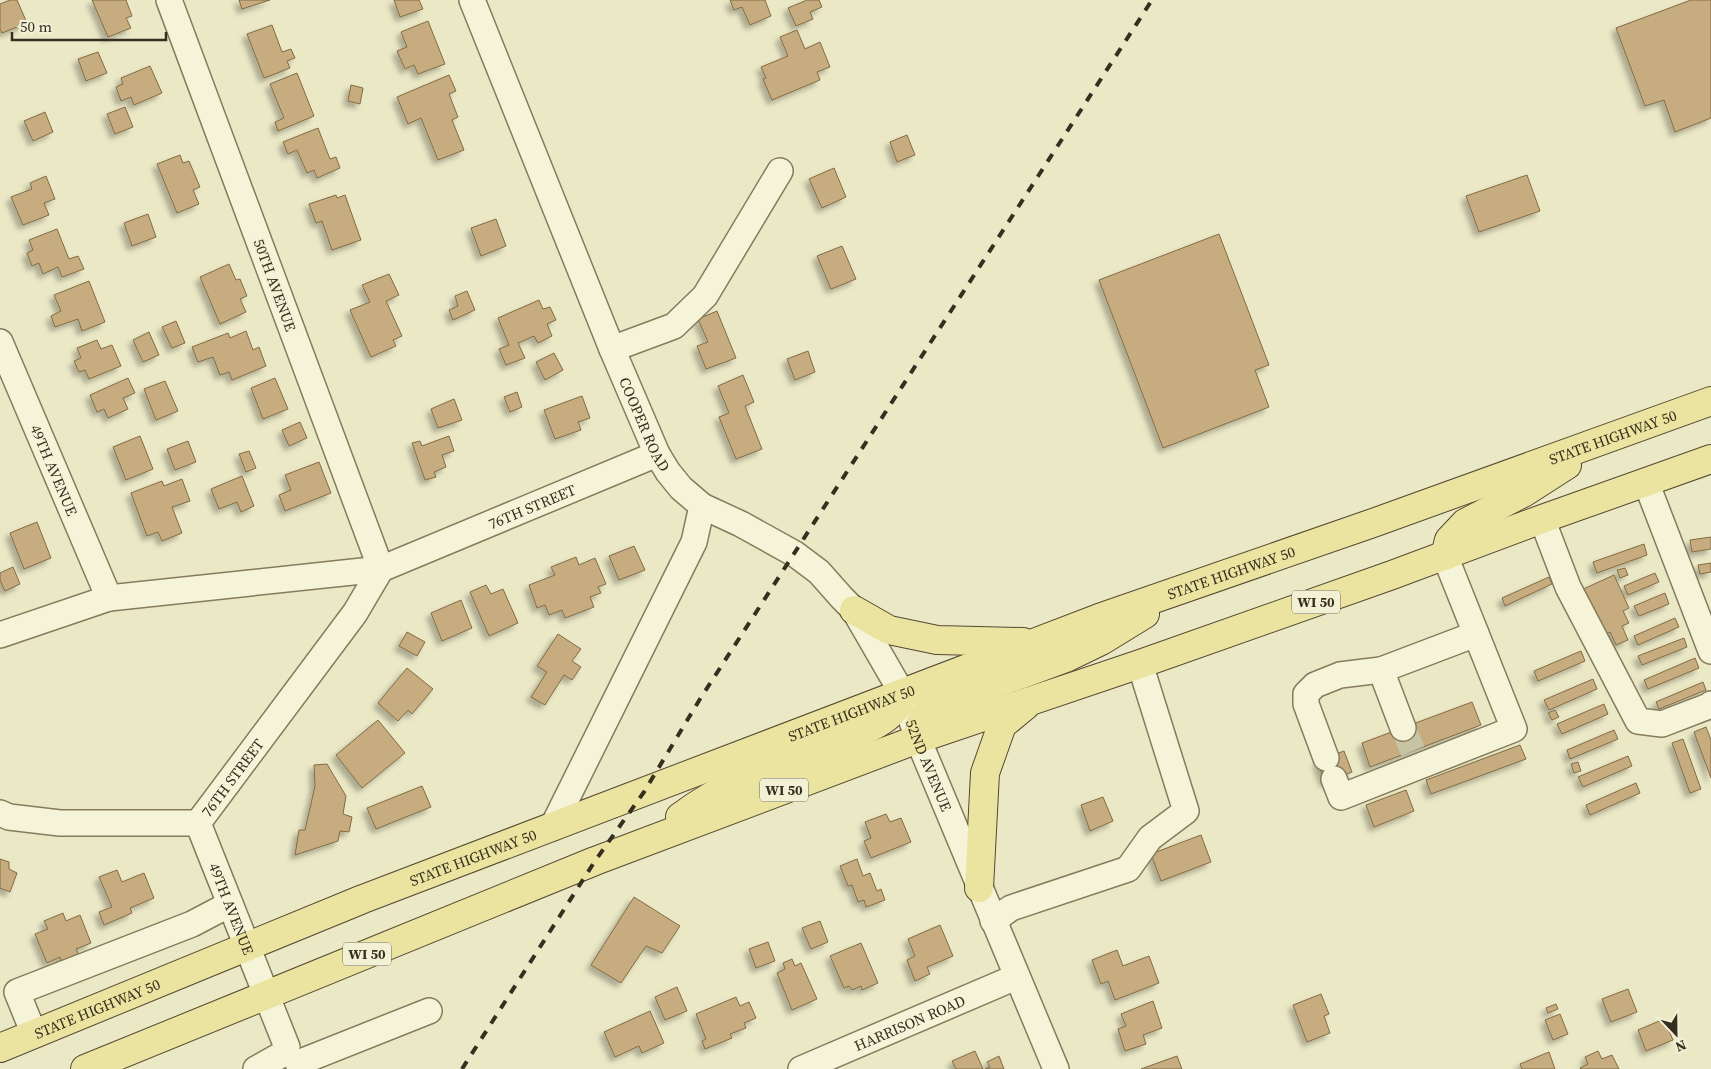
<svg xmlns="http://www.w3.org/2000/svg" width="1711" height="1069" font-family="'Source Serif 4',serif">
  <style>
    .building { fill: #c6ac7e; stroke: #826b44; filter: url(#shadow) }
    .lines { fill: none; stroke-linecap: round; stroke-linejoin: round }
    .minor-tunnel { stroke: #c7c3a5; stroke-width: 25; stroke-dasharray: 25 12; stroke-linecap: butt }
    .minor-casing { stroke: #857b5d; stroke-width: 28 }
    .major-casing { stroke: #534831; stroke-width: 30 }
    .minor { stroke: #f6f4d8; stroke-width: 25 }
    .major { stroke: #ebe4a0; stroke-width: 28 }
    .rail { stroke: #362f20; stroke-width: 4; stroke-dasharray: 9 9; stroke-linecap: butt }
    .labels { text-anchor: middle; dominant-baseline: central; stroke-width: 4.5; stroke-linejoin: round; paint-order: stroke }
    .shield { fill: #f3f1d5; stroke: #6f6956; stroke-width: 1 }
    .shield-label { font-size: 14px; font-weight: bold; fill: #362f20 }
    .street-label { font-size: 15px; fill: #362f20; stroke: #f3f1d5 }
  </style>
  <defs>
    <filter id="shadow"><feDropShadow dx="-4.5" dy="4.5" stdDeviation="2.5" flood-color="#0004"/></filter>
  </defs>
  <rect width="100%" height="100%" fill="#ebe8c6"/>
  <!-- building -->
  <path class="building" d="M10,0H17L27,23L2,33L0,29V4Z
    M92,0H126L132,16L126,18L131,28L108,37Z
    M239,0H270L242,9Z
    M394,0H419L423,9L400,17Z
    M730,0H765L771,16L750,25L742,7L734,10Z
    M807,0H819L822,7L810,12L813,19L796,26L788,8Z
    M1691,0H1711V118L1675,132L1664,100L1645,106L1616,28Z
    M428,21L445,64L418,74L414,65L405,69L397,51L407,47L401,32Z
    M272,25L282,52L291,49L295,58L287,61L290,68L264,78L247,34Z
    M797,30L805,49L820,42L830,67L817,72L820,80L772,100L763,79L766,78L761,67L788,56L780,37Z
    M98,52L107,73L86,81L78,59Z
    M150,66L162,93L134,105L131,97L121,101L116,87L123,84L121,78Z
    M297,73L314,116L278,131L275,122L284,118L270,84Z
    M449,75L456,91L449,94L458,117L452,120L464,150L438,160L421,118L408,124L397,97Z
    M351,85L363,88L360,104L348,101Z
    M125,107L133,127L115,134L107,114Z
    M45,112L53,132L33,141L24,121Z
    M318,128L330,159L336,157L340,168L317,178L314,170L307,173L297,150L288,154L283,142Z
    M907,135L915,155L897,162L890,142Z
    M180,155L183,163L189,161L200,187L193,190L199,204L177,213L157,164Z
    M834,168L846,197L822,208L809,179Z
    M1527,175L1540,211L1479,232L1466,196Z
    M46,176L55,199L44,203L49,215L23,225L11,197L32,189L30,183Z
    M336,195L337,198L345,195L361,240L332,250L322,221L316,223L309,204Z
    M148,214L156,237L132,246L124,223Z
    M496,219L506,246L481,256L471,228Z
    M57,229L69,259L78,256L84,269L62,277L58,267L43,274L39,263L32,266L27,253L33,250L29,240Z
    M1219,234L1269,365L1255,370L1269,407L1163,448L1099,280Z
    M842,246L856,279L831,289L817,256Z
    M229,264L236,280L240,279L247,296L240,299L246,312L220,324L200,277Z
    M389,274L399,295L386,301L402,336L393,340L396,346L371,357L350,310L370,302L362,285Z
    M89,281L105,322L82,331L78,319L55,327L51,316L61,311L54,295Z
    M467,291L475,310L453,320L449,310L458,306L455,296Z
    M539,300L543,309L550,307L556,320L547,324L552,336L538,343L534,336L518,343L525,358L506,365L499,349L509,345L498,318Z
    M717,311L736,358L706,369L697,346L708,342L698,319Z
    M176,321L185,343L172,348L162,327Z
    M246,331L253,350L259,347L266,366L232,380L229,372L220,375L213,357L198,362L192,347L228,333L230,338Z
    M149,332L159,355L143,362L133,340Z
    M97,340L101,349L112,345L121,366L89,379L85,370L79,372L74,361L81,358L77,348Z
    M808,351L815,372L795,380L787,359Z
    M554,353L563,370L545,380L536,362Z
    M743,375L754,402L745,406L762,449L736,459L719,417L729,413L718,386Z
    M128,378L135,393L123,398L128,409L108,418L104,409L97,412L90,395Z
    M275,378L288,409L263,419L251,388Z
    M165,381L178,411L156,420L144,389Z
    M517,392L522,407L510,412L504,397Z
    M582,396L590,418L578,422L581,430L555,439L544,410Z
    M454,399L462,420L438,428L431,409Z
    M300,422L307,438L289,446L282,430Z
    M140,436L153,469L126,480L113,447Z
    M449,436L454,451L442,455L446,467L434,472L436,477L425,480L412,443L420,441L422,446Z
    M188,441L196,462L175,470L167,449Z
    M249,451L256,468L246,472L239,454Z
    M319,462L331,493L285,511L279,495L291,490L285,475Z
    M242,476L254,506L241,512L237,502L219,509L211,489Z
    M182,479L190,501L172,507L182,533L162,541L158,532L147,536L131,493L162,481L164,486Z
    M37,522L51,558L24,569L10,533Z
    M1711,537V549L1692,552L1690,540Z
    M1644,544L1647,555L1597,573L1593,562Z
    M634,546L645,570L619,580L609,556Z
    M576,557L579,565L595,558L606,584L598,587L601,593L590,597L594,607L565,618L562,610L549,615L545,605L537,608L529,585L555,575L551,567Z
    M1711,563V572L1700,574L1698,565Z
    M13,567L20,584L5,591L0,580V573Z
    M1625,568L1628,575L1620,578L1617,570Z
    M1655,573L1659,582L1628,595L1624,586Z
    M1614,575L1629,608L1623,611L1629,623L1622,626L1628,640L1616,645L1610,632L1604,635L1579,591Z
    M1549,577L1552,584L1505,606L1502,598Z
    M486,585L491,594L503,589L518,623L489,636L470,592Z
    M1665,593L1669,604L1639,616L1634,606Z
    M461,600L472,628L442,641L431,613Z
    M1675,618L1679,627L1638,645L1634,636Z
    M407,632L425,642L417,656L399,646Z
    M558,634L581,649L572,661L581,667L572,680L564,675L545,705L531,697L547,672L537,666Z
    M1684,638L1687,647L1642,665L1638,656Z
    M1581,651L1585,661L1538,681L1534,671Z
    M1695,658L1699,668L1648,689L1644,680Z
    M407,668L433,689L412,714L408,710L398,721L378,703Z
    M1593,679L1597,689L1549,710L1544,700Z
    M1703,682L1706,690L1659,709L1656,702Z
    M1472,702L1481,725L1370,767L1362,743Z
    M1604,704L1608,714L1562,734L1557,724Z
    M1555,710L1559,717L1552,720L1548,713Z
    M378,720L405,753L362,788L336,755Z
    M1706,727L1711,740V778L1694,732Z
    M1614,730L1618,739L1570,759L1567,750Z
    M1683,739L1701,789L1690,793L1672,743Z
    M1520,745L1526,759L1431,794L1426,780Z
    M1344,751L1352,772L1325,783L1317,761Z
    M1628,756L1632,766L1583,787L1578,777Z
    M1578,762L1581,771L1574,773L1571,764Z
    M327,764L346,796L343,814L352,817L349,832L340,831L338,841L295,855L299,830H305L315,786L314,765Z
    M1636,783L1640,793L1590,815L1586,805Z
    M422,786L431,807L376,829L367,808Z
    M1406,790L1414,811L1374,827L1366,805Z
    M1103,797L1113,821L1090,831L1081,805Z
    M886,814L890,822L901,818L911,842L871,858L864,841L871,838L865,822Z
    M1201,835L1211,862L1161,881L1151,854Z
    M0,859L9,862V869L17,873L10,892L0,888Z
    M857,859L863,876L870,873L877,891L881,889L885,900L866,907L864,900L858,902L852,885L848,886L840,866Z
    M117,870L122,882L144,873L154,898L130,908L132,913L104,925L99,912L112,907L99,877Z
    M634,897L680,926L662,953L646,946L621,983L591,965Z
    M63,913L66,921L80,915L91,943L76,949L79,955L62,962L60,957L47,963L35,934L48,929L44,921Z
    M820,921L828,942L811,949L802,928Z
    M940,925L953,956L927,967L930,974L915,981L907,960L915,956L908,939Z
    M768,942L775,961L756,968L749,949Z
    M861,943L878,983L862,990L861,986L852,990L849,986L844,988L830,956Z
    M1117,950L1123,966L1149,956L1159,983L1115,1000L1108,981L1101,984L1092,960Z
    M792,959L795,966L801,963L817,999L792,1010L777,973L785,969L783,963Z
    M677,987L687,1011L665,1020L655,997Z
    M1628,989L1637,1012L1611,1022L1602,999Z
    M1321,994L1329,1014L1324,1016L1330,1033L1307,1042L1293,1005Z
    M736,997L740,1006L749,1002L756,1018L744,1023L746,1028L730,1034L732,1038L705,1049L702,1041L706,1039L696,1014Z
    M1153,1001L1162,1028L1143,1035L1146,1044L1125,1051L1118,1029L1126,1026L1121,1014Z
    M1556,1004L1558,1009L1548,1013L1546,1008Z
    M650,1011L664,1043L642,1053L639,1046L615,1057L604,1032Z
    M1560,1014L1568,1034L1553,1040L1545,1020Z
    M1664,1019L1673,1040L1646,1051L1638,1030Z
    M975,1051L983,1069H956L952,1061Z
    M1598,1051L1602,1059L1612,1055L1619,1069H1581L1580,1068L1588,1064L1585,1057Z
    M1549,1052L1555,1069H1522L1520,1064Z
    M999,1056L1004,1069H985L990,1067L987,1062Z
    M1177,1056L1182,1069H1141Z"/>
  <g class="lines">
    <!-- minor-tunnel -->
    <path class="minor-tunnel" d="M1403,728L1413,751"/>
    <!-- minor casing -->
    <g class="minor-casing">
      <g id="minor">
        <path id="s1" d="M472,0L612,349L657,454L668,472L681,488L702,506L741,524L795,554L819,572L842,598L854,610L902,693L918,739L1056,1069"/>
        <path id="s2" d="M0,342L109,598"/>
        <path d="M612,349L674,326L705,296L780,171"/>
        <path d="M1646,482L1711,651"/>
        <path d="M1542,519L1568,587L1638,721L1662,724L1709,706L1711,704"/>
        <path id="s3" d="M0,635L109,598L381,569L657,454"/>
        <path d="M1403,728L1381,670L1476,634"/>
        <path d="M1326,758L1306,704V694L1315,685L1340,675L1381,670"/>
        <path d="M1334,779L1341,797L1514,729L1445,556"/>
        <path id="s4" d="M0,813L9,817L60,823H198L355,613L381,569L169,0"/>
        <path id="s5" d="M198,823L287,1047L281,1055L256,1069"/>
        <path d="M552,828L694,542L702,506"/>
        <path d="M993,921L1011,908L1128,869L1150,838L1186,811L1140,664"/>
        <path d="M34,1034L17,992L192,924L230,904"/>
        <path d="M298,1063L429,1011"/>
        <path id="s6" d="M801,1069L1016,977"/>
      </g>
    </g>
    <!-- major casing -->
    <g class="major-casing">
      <g id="major">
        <path d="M1445,556L1449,540L1465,523L1525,492L1567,465"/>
        <path d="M854,610L889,630L937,640L1023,642"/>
        <path d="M918,739C919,726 920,718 930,708L1068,657L1101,641L1145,614"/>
        <path d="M680,817C734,776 800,757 861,732C878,724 896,715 902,696"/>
        <path d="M979,888L985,773L1002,725L1025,706"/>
        <path id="s7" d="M0,1048L363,899L1099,618L1373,523L1711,401"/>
        <path d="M85,1069L595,861L918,739L1140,664L1392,575L1542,519L1711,459"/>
      </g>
    </g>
    <!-- minor -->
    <use href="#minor" class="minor"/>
    <!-- major -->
    <use href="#major" class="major"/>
    <!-- rail -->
    <path class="rail" d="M462,1069L595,861L644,792L700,699L1152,0"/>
  </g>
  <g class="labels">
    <!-- shield labels -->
    <g class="shield">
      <rect x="1292" y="590.5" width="48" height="23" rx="4"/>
      <rect x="760" y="778.5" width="48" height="23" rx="4"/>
      <rect x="343" y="942.5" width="48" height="23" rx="4"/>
    </g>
    <g class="shield-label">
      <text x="1316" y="602">WI 50</text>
      <text x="784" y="790">WI 50</text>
      <text x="367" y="954">WI 50</text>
    </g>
    <!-- street labels -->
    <g class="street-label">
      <text transform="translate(275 285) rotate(70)">50TH AVENUE</text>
      <text stroke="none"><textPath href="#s1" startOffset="458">COOPER ROAD</textPath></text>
      <text stroke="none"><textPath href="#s7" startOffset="1725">STATE HIGHWAY 50</textPath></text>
      <text stroke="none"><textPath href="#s2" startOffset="139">49TH AVENUE</textPath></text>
      <text stroke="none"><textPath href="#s3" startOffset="552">76TH STREET</textPath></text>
      <text stroke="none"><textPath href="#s7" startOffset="1320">STATE HIGHWAY 50</textPath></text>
      <text stroke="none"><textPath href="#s7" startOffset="915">STATE HIGHWAY 50</textPath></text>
      <text stroke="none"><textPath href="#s1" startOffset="919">52ND AVENUE</textPath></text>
      <text stroke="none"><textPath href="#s4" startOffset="256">76TH STREET</textPath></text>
      <text stroke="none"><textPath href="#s7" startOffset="510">STATE HIGHWAY 50</textPath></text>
      <text stroke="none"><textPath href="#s5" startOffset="92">49TH AVENUE</textPath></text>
      <text stroke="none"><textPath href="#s7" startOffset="105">STATE HIGHWAY 50</textPath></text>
      <text stroke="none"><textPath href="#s6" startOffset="118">HARRISON ROAD</textPath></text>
    </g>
  </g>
  <!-- north arrow -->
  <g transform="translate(1676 1034) rotate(158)" stroke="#f3f1d5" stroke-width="4" paint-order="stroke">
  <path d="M0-4L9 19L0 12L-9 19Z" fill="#362f20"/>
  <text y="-8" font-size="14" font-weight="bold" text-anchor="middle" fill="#362f20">N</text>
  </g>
  <!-- scale -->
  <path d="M12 32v8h154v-8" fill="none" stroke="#362f20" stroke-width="2.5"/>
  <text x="20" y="32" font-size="15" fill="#362f20" stroke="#f3f1d5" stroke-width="4" paint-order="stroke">50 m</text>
</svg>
